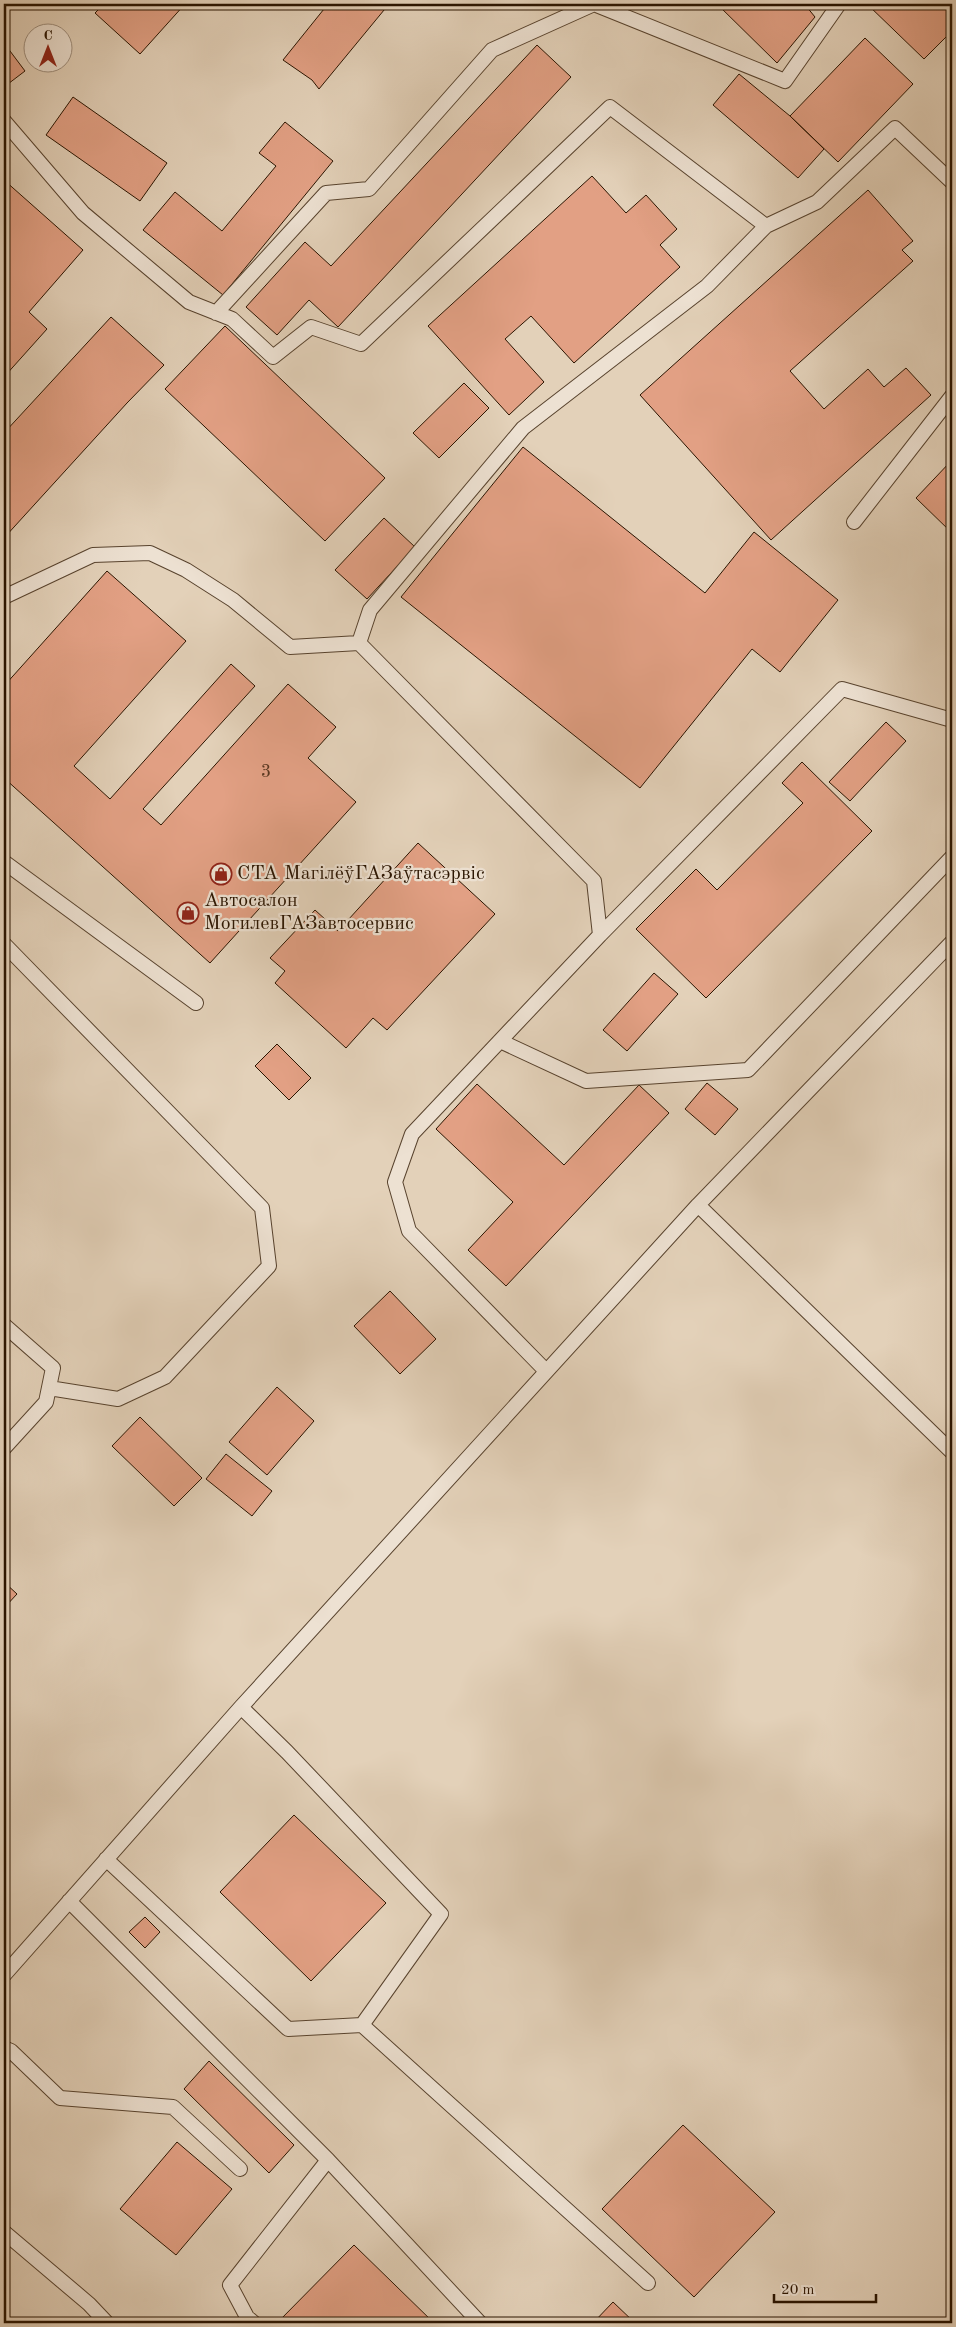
<svg xmlns="http://www.w3.org/2000/svg" width="956" height="2327" font-family="'Old Standard TT',serif">
  <style>
    .building { fill: #e2a084; stroke: #2a1400 }
    .lines { fill: none; stroke-linecap: round; stroke-linejoin: round }
    .lane-casing { stroke: #58432e; stroke-width: 16 }
    .lane { stroke: #ede1d2; stroke-width: 14 }
    .labels { text-anchor: middle; dominant-baseline: central; stroke-width: 4.5; stroke-linejoin: round; paint-order: stroke }
    .number-label { font-size: 18px; fill: #583721 }
    .poi-label { font-size: 20px; fill: #2a1400; stroke: #ede1d2; text-anchor: start }
  </style>
  <rect width="100%" height="100%" fill="#e3d1b9"/>
  <filter id="stains"><feTurbulence type="fractalNoise" baseFrequency=".004" numOctaves="4"/><feColorMatrix values="0 0 0 0 .2 0 0 0 0 .09 0 0 0 0 .02 0 0 0 .5 -.17"/></filter>
  <radialGradient id="worn" r=".72"><stop offset=".6" stop-color="#630" stop-opacity="0"/><stop offset="1" stop-color="#630" stop-opacity=".3"/></radialGradient>
  <!-- building -->
  <path class="building" d="M104,4H185L140,54L95,13Z
    M328,4H389L319,89L312,80L283,60Z
    M717,4H808L806,6L815,17L777,63Z
    M867,4H952V31L924,59Z
    M865,38L913,84L838,162L790,116Z
    M4,43L25,71L4,87Z
    M537,45L571,77L338,327L309,300L277,335L246,307L305,242L331,266Z
    M739,74L790,116L824,149L798,178L713,105Z
    M73,97L167,163L140,201L46,135Z
    M285,122L333,161L223,295L143,230L175,192L222,231L276,166L259,153Z
    M592,176L626,213L646,195L677,229L660,245L680,267L574,363L531,316L505,339L544,382L509,415L428,326Z
    M4,180L83,250L29,312L47,329L4,377Z
    M868,190L913,241L902,250L913,261L790,371L824,409L868,369L884,387L906,368L931,395L771,540L640,395Z
    M111,317L164,365L127,403L4,538V433Z
    M225,326L385,478L325,541L165,389Z
    M464,383L489,408L439,458L413,433Z
    M523,447L705,593L754,532L838,600L780,672L752,649L640,788L401,597Z
    M952,460V533L916,498Z
    M384,518L415,547L367,599L335,570Z
    M107,571L186,641L74,766L110,799L231,664L255,686L143,809L161,825L288,684L336,727L308,758L356,802L210,963L4,778V686Z
    M886,722L906,741L850,801L829,782Z
    M802,762L872,831L706,998L636,929L696,869L717,890L803,803L782,783Z
    M418,843L495,914L387,1030L373,1018L346,1048L275,983L285,971L270,958L315,910L338,931Z
    M654,973L678,994L627,1051L603,1030Z
    M277,1044L311,1078L289,1100L255,1066Z
    M707,1083L738,1109L715,1135L685,1109Z
    M477,1084L564,1165L639,1085L669,1113L506,1286L468,1250L513,1202L436,1129Z
    M390,1291L436,1339L400,1374L354,1326Z
    M277,1387L314,1421L267,1475L229,1442Z
    M140,1417L202,1478L174,1506L112,1446Z
    M226,1454L272,1491L252,1516L206,1479Z
    M4,1582L17,1594L4,1608Z
    M294,1815L386,1903L311,1981L220,1892Z
    M145,1917L160,1932L145,1948L129,1932Z
    M209,2061L294,2145L269,2173L184,2089Z
    M683,2125L775,2212L694,2297L602,2209Z
    M177,2142L232,2189L176,2255L120,2209Z
    M354,2245L434,2323L278,2322Z
    M613,2302L635,2323H593Z"/>
  <g class="lines">
    <!-- lane casing -->
    <g class="lane-casing">
      <path id="lane" d="M4,121L83,213L189,302L232,319L273,357L311,327L361,344L610,107L766,226L817,202L895,128L952,182
        M216,313L326,193L369,189L492,50L594,4L785,81L839,4
        M854,522L952,396
        M4,597L93,555L150,553L186,570L233,600L290,647L359,643L594,881L600,935L412,1134L395,1182L409,1231L546,1371
        M359,643L370,610L523,428L707,286L766,226
        M4,862L196,1003
        M600,935L842,689L952,720
        M4,944L262,1208L269,1266L165,1377L118,1399L49,1388
        M500,1041L586,1081L748,1070L952,857
        M698,1205L952,1452
        M4,1325L53,1368L46,1402L4,1448
        M241,1707L287,1752L441,1914L362,2025
        M106,1859L288,2029L362,2025L648,2283
        M69,1901L328,2160L480,2323
        M4,1975L241,1707L698,1205L952,942
        M4,2048L11,2051L60,2098L173,2107L240,2169
        M4,2232L89,2304L107,2323
        M254,2323L247,2317L230,2285L328,2160"/>
    </g>
    <!-- lane -->
    <use href="#lane" class="lane"/>
  </g>
  <!-- icons -->
  <defs>
    <g id="shop-ring" transform="scale(1.125)"><circle r="9.5" fill="#ede1d2" stroke="#8f2418" stroke-width="1.5"/><path d="M-5-2.5h2.3a2.7 3.5 0 0 1 5.4 0H5L5.5 6h-11ZM-1.5-2.5h3a1.5 2.3 0 0 0-3 0Z" fill="#8f2418"/></g>
  </defs>
  <g fill-rule="evenodd">
    <use href="#shop-ring" x="221" y="874"/>
    <use href="#shop-ring" x="188" y="913"/>
  </g>
  <g class="labels">
    <!-- number labels -->
    <g class="number-label">
      <text x="266" y="772">3</text>
    </g>
    <!-- poi labels -->
    <g class="poi-label">
      <text x="237" y="874">СТА МагілёўГАЗаўтасэрвіс</text>
      <text x="204" y="901">Автосалон<tspan x="204" dy="23">МогилевГАЗавтосервис</tspan></text>
    </g>
  </g>
  <!-- margin -->
  <rect width="956" height="2327" fill="none" stroke="#e3d1b9" stroke-width="20"/>
  <rect x="5" y="5" width="946" height="2317" fill="none" stroke="#2a1400" stroke-width="2.5"/>
  <rect x="10" y="10" width="936" height="2307" fill="none" stroke="#2a1400"/>
  <!-- north arrow -->
  <g transform="translate(48 48)"><circle r="24" fill="#ede1d2" stroke="#9f8f7e"/>
  <path d="M0-4L9 19L0 12L-9 19Z" fill="#8f2418"/>
  <text y="-8" font-size="14" font-weight="bold" text-anchor="middle" fill="#2a1400">С</text>
  </g>
  <!-- scale -->
  <path d="M774 2294v8h102v-8" fill="none" stroke="#2a1400" stroke-width="2.5"/>
  <text x="781" y="2294" font-size="15" fill="#2a1400" stroke="#ede1d2" stroke-width="4" paint-order="stroke">20 m</text>
  <rect width="100%" height="100%" filter="url(#stains)"/>
  <rect width="100%" height="100%" fill="url(#worn)"/>
</svg>
